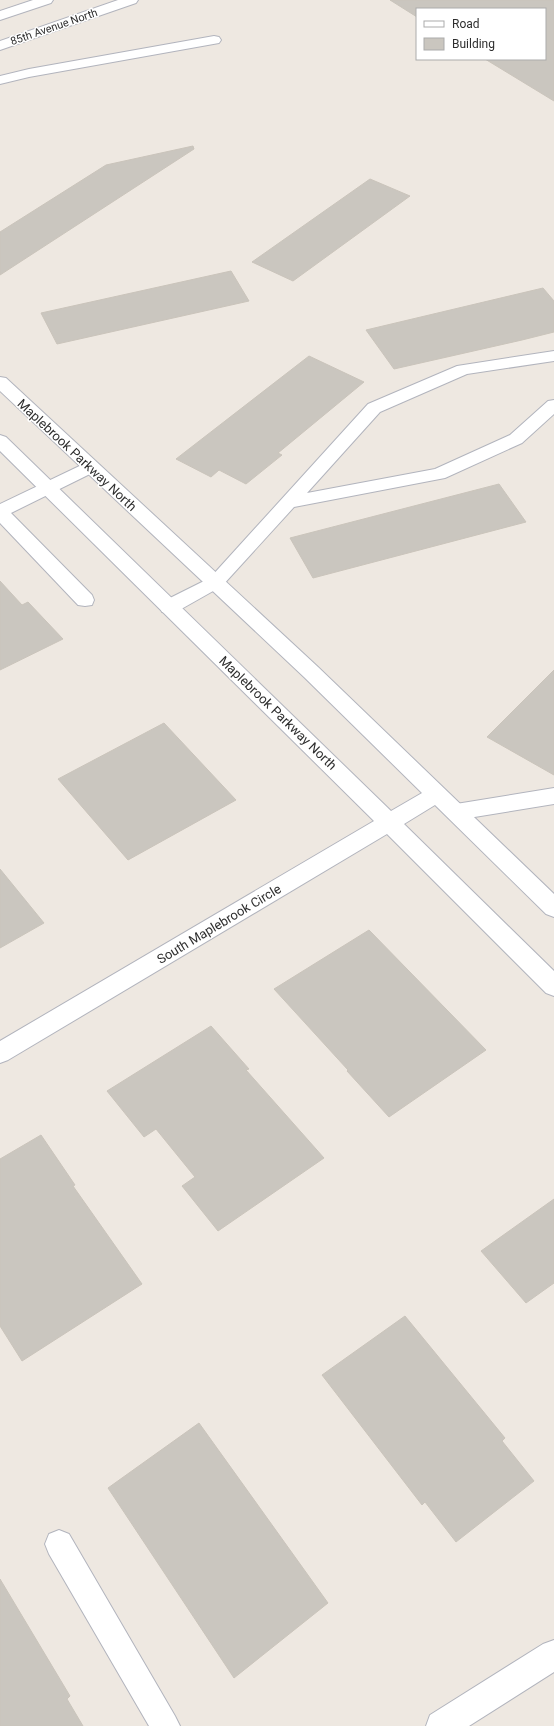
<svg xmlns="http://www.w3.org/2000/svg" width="554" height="1726" font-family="Roboto,sans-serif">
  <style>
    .building { fill: #cac6bf; stroke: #cac4bb }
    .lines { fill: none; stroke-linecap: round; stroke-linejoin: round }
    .lane-casing { stroke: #b2b4bd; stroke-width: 2 }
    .street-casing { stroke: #b2b4bd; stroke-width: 2 }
    .secondary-casing { stroke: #b2b4bd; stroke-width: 2 }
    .lane { fill: #fff; fill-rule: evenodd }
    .street { fill: #fff; fill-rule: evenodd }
    .secondary { fill: #fff; fill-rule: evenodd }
    .labels { text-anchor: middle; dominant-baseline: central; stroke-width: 3; stroke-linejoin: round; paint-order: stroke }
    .far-street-label { font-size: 11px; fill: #2e2e2e; stroke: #fff }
    .street-label { font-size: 13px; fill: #2e2e2e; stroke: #fff }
  </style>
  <rect width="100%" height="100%" fill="#eee8e1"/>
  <!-- building -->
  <path class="building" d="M390,0H554V101L485,59H545V9H417V17Z
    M193,146L194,149L0,275V232L106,165Z
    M370,179L410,196L293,281L252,262Z
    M231,271L249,301L57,344L41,313Z
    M543,288L554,301V332L522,340L394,369L366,330Z
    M309,356L364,382L278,453L282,455L246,484L219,470L211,477L176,459Z
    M499,484L526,522L313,578L290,538Z
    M0,581L22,605L28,602L63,639L0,670Z
    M554,670V775L487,737Z
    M164,723L236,800L128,860L58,779Z
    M0,869L44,923L0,948Z
    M369,930L486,1050L389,1117L347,1071L348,1070L274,989Z
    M211,1026L249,1069L246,1070L324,1158L218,1231L182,1186L195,1177L156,1129L144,1137L107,1091Z
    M41,1135L75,1185L73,1186L142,1284L22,1361L0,1326V1159Z
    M554,1199V1283L526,1303L481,1251Z
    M405,1316L505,1438L502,1441L534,1481L456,1542L425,1502L422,1505L322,1375Z
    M199,1423L328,1603L234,1678L108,1488Z
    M0,1579L70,1696L67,1699L83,1726H0Z"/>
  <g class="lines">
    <!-- lane casing -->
    <g class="lane-casing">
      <path id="lane" d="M214,36L219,37L221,40L219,43L29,77L0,84V76L29,69Z
        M554,351V361L467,374L380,412L307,493L435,469L510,435L548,401L554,400V414L522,443L445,478L294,507L222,586L176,612L169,613L162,612L160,607L162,602L210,578L368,404L457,366Z
        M90,461L96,463L99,467L96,471L11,513L92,595L94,600L92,605L85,606L78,605L0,523V504Z
        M554,788V804L456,820L449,818L446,812L449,806L456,804Z
        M59,1530L69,1534L175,1716L180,1726H149L49,1554L45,1544L49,1534Z"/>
    </g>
    <!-- street casing -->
    <g class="street-casing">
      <path id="street" d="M0,377L6,378L318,667L554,894V917L546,914L435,805L404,824L554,971V996L546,993L387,834L8,1060L0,1063V1041L374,821L0,451V435L6,437L391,811L422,793L304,677L0,391Z
        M554,1640V1672L469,1726H426L430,1715L543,1644Z"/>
    </g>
    <!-- secondary casing -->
    <g class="secondary-casing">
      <path id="secondary" d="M33,0H53L51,3L0,20V11Z
        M118,0H138L136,3L0,50V41Z"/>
    </g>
    <!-- lane -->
    <use href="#lane" class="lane"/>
    <!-- street -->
    <use href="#street" class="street"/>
    <!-- secondary -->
    <use href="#secondary" class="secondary"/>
  </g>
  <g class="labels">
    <!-- far-street labels -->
    <g class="far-street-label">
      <text transform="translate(54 27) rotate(-19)">85th Avenue North</text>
    </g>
    <!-- street labels -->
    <g class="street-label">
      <text transform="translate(77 455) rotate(43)">Maplebrook Parkway North</text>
      <text transform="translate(278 713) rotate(44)">Maplebrook Parkway North</text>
      <text transform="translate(219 924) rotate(-31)">South Maplebrook Circle</text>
    </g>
  </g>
  <!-- legend -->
  <rect x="416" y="8" width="130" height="52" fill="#ffffff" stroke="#ababab"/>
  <rect x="424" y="21" width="20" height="6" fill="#ffffff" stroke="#ababab"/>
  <text x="452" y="28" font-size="12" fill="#2e2e2e">Road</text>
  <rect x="424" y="38" width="20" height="12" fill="#cac6bf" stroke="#ababab"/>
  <text x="452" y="48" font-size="12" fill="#2e2e2e">Building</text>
</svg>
